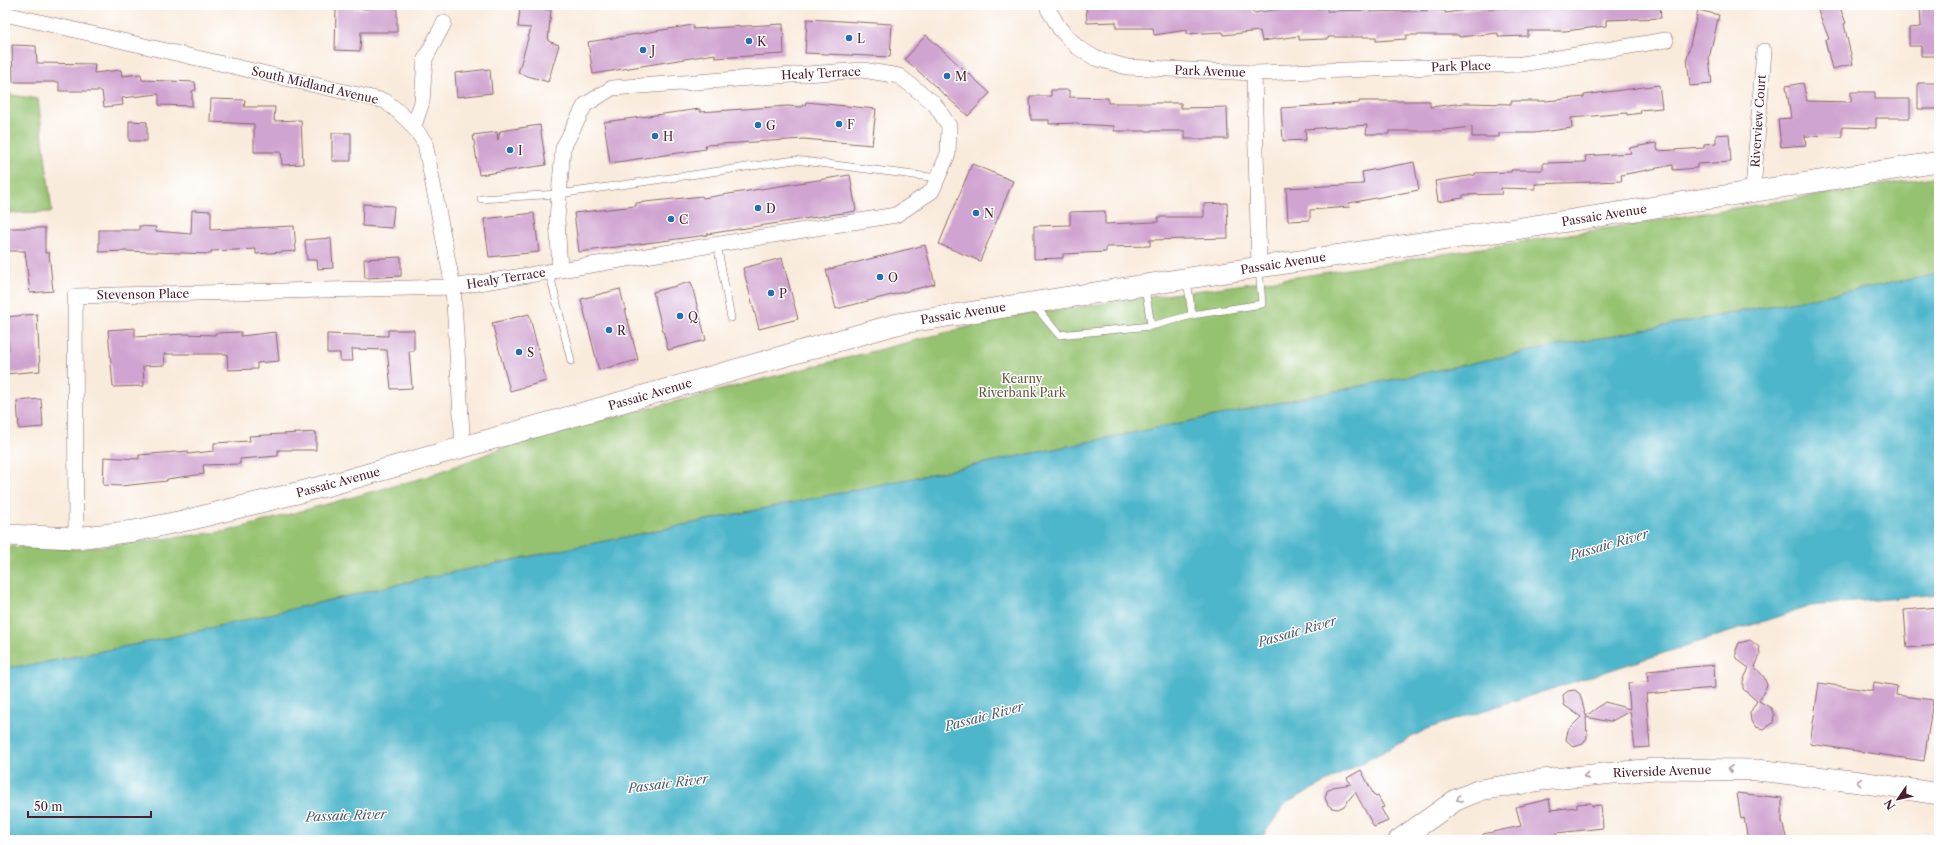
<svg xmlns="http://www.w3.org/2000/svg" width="1944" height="845" font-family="'Libre Caslon Text',serif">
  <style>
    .green { fill: #95c270; stroke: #70704e }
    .water { fill: #4db6cb; stroke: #4c6a7b }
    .building { fill: #d0a4d0 }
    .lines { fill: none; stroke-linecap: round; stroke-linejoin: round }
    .lane-casing { stroke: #876669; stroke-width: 8 }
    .street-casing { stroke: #876669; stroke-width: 16 }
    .secondary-casing { stroke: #876669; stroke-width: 22 }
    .lane { stroke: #fff; stroke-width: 7 }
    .street { stroke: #fff; stroke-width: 15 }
    .secondary { stroke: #fff; stroke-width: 21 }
    .oneway { stroke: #ae9aa0 }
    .poi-dot { fill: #1f6fb2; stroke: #fff; stroke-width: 1.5 }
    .labels { text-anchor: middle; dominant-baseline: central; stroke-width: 3; stroke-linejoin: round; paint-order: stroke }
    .poi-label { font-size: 12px; fill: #4a1f2b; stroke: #fff; text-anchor: start }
    .street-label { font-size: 12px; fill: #4a1f2b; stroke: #fff }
    .park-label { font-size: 12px; fill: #645843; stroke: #fff }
    .water-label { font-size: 13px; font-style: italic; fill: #4b5b6b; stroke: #fff }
  </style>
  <rect width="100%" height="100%" fill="#fff"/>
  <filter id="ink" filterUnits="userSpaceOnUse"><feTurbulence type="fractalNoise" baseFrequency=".025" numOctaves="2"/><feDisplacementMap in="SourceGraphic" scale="8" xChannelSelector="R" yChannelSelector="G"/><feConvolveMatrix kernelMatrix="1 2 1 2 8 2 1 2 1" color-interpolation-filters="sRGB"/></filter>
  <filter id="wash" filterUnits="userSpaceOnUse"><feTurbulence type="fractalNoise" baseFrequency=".012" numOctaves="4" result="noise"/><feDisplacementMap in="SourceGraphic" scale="16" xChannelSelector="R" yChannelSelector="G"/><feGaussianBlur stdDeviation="0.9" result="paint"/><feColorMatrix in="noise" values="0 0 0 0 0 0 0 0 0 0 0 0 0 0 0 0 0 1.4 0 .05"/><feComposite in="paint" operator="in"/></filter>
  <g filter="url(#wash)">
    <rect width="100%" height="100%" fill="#f9ebdc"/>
    <!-- green -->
    <path class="green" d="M5,94L38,99L52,212L5,213Z
      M1939,176V274L1531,351L425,578L163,639L27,666L5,667V546L79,549L228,531L426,477L521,441L1011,316L1297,277Z"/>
    <!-- water -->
    <path class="water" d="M1939,274V594L1811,606L1429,728L1286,803L1260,840H5V667L27,666L163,639L425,578L1531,351Z"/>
    <g id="blocks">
      <!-- building -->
      <path class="building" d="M368,5H397V32H361L360,51L335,50L336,8L368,9Z
        M1086,5H1144V8L1167,5H1177V8L1252,5L1253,13L1288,8V9L1327,8V11L1370,10V12L1445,10V13L1483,8H1539V5H1660L1661,18L1606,20V26L1565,31H1528V36L1498,37V33L1459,37V35H1406V39L1376,41V37H1328V39L1299,40V36L1262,41L1260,31L1223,35V32L1187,34V30L1154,35L1153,28H1116V22L1087,23Z
        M1816,5H1839L1846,23L1844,24L1853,64L1832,69L1825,40L1829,39Z
        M1920,5H1939V56H1921V46H1909V28L1921,27Z
        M520,7L551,10L548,41L559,45L548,82L518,73L531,28L518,27Z
        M1698,10L1719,15L1709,58L1712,84L1690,86L1687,58Z
        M807,19L892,24L890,57L805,53Z
        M783,24L784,54L715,58V54L593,74L588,42L693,25V29Z
        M926,35L990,93L968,116L905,59Z
        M12,45L36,46L37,63L95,64L94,73L121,70L122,76L141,74L142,80L195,82L196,90L192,91V106L159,105V94L122,98L123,105L104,107L102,91H59V82H13Z
        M490,69L492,93L457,97L455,73Z
        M1803,83L1807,101L1851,102V92H1875V99H1910V118H1876V128L1842,127V137L1805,136L1806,145L1781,147L1778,119L1791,118L1786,86Z
        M1918,83H1939V109H1918Z
        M1659,85L1662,108L1640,110L1641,113L1627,115V113L1571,118L1572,128L1534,133H1499V137H1472V127L1437,131H1389V134H1366L1367,125L1305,129L1306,140L1283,141L1281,108L1359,103V101H1430V107L1465,103L1511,104V101H1546L1584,97V95Z
        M1051,90H1069V97L1108,98V103H1181V108L1227,107L1228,139H1185V131H1114V126L1076,124V123L1049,124V120H1031L1030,96H1051Z
        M211,99L245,100L244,107H275L274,121L301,120L303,164L282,165L281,152H254V124L210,122Z
        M806,102L876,109L872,145L804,139L705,145L706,149L610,163L604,122L700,109V112L788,106L802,107V105H805Z
        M129,121L147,122V141H129Z
        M540,125L546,165L479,175L473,135L497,132L498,140L500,131Z
        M332,133H351V161H332Z
        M1729,134L1731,162L1697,164V168L1673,170V165L1621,175L1622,181L1535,184V189L1501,188L1502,194L1463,195V198L1438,202L1435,181L1475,175V173L1511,172V170H1543V163L1586,162L1585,156L1631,153L1629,148L1656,143L1658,151L1704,148V144L1716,143V135Z
        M1414,162L1419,190L1349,203L1350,207L1310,210V220L1288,221L1286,188L1364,184L1362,172Z
        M972,164L1013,181L980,261L939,244Z
        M850,175L856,211L707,234V235L579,252L574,213L636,206V203L702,196L703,198Z
        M1227,203L1228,238L1150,240V246L1106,247V252L1063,254V258L1034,259V226L1070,225V212L1105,211V224L1158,222V217H1204V204Z
        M363,204L394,206L392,228L362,226Z
        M192,210L211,211V230L294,226L296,251L256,254V249L211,251V254L125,251L99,252V230H139V226L156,227L155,231L191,234Z
        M534,213L539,252L489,257L484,219Z
        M6,228H45V253H49L53,291L30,293L25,251H7Z
        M331,238L333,268L318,269L317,260H307L305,240Z
        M925,245L935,284L836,309L826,270Z
        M401,257V276L365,278L364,259Z
        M782,258L798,319L759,329L743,268Z
        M691,282L706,340L668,350L653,292Z
        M620,289L638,360L599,370L581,299Z
        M37,314L40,371L5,374V351L9,350L5,317Z
        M529,314L546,381L510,391L492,323Z
        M135,328V337L183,334L215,335V333L241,332V336L276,332L279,361L257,363V369L228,370L227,354H164L165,365L143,366L144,386L113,387L108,330Z
        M388,330H414V351H409L412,388L391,389L387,350L352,349L353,361H340V353H327V334L388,336Z
        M41,399L43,427L19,429L17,401Z
        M316,432V450H278V456L240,459V464L203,465L204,474L167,479V481L121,486L103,485L104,457L139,459V455L188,451V454L214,451V443L250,441L249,436Z
        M1939,607V645L1907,648L1904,610Z
        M1750,640L1759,647L1760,655L1755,667L1764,677L1767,685L1759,701L1771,708L1774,715L1773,723L1764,729L1756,727L1751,721L1750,713L1757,701L1743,689V681L1749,668L1739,661L1736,656V650L1739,643Z
        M1714,665L1715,688L1646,694L1650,747L1635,748L1630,711L1610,722L1586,717L1587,738L1583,744L1574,747L1566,740L1568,730L1581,717L1564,705L1563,695L1568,691L1575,690L1580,694L1586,716L1605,702L1630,709L1628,683L1648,682L1647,671Z
        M1874,682L1897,686L1896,695L1933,700L1924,761L1810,744L1819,683L1873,691Z
        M1361,770L1374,795L1376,797L1378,796L1384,807L1381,808L1388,821L1374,827L1355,792L1344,806L1338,809L1332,808L1328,805L1325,798L1327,791L1333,787L1351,784L1347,778Z
        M1737,793L1782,798V822L1787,840H1748L1744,818L1741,819Z
        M1549,799L1551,810L1577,807V804L1591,803L1592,806L1601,805L1603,828L1556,833L1558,840H1483V834L1521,826L1516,807Z"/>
    </g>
  </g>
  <g filter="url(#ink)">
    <use href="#blocks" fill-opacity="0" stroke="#876669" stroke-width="1"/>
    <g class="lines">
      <!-- lane casing -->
      <g class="lane-casing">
        <path id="lane" d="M481,199L559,194L795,160L938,178
          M717,244L731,318
          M549,271L571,361
          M1187,280L1192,315L1262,304L1259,268
          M1035,306L1059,335L1151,326L1145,287
          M1151,326L1192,315"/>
      </g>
      <!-- street casing -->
      <g class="street-casing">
        <path id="street" d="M1048,5V9L1060,29L1077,47L1095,58L1127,67L1254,73L1522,64L1666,40
          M5,14L385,101C402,113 414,125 425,143L453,287L463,448
          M863,70L899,76L934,103L949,126L948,154L932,191L896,215L560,270L557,219L563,148L585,105L612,88Z
          M1254,73L1259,267
          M414,126L422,102L425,59L444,23
          M1753,190L1764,51
          M76,538L75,296L453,287L560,270"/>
      </g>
      <!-- secondary casing -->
      <g class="secondary-casing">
        <path id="secondary" d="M5,535L76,538L134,531L192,519L333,484L897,324L1259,267L1548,224L1939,162
          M1399,840L1456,800L1480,790L1542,780L1654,769L1757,770L1860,782L1939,794"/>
      </g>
      <!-- lane -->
      <use href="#lane" class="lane"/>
      <!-- street -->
      <use href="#street" class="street"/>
      <!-- secondary -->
      <use href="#secondary" class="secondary"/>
    </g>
    <!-- one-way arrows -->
    <defs><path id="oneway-chevron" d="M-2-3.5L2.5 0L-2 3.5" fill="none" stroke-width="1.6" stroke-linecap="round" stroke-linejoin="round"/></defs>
    <g class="oneway">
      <use href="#oneway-chevron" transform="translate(1730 769) rotate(-178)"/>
      <use href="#oneway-chevron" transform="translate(1586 776) rotate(174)"/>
      <use href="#oneway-chevron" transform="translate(1859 782) rotate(-172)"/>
      <use href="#oneway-chevron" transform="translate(1459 799) rotate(155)"/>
    </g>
  </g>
  <!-- markers -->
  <g class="poi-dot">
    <circle cx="849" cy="38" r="4"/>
    <circle cx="749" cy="41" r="4"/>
    <circle cx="643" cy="50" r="4"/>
    <circle cx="947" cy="76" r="4"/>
    <circle cx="839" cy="124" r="4"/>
    <circle cx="758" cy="125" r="4"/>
    <circle cx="655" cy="136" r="4"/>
    <circle cx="510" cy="150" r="4"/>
    <circle cx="758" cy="208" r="4"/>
    <circle cx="976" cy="213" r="4"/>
    <circle cx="671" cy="219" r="4"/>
    <circle cx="880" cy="277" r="4"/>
    <circle cx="771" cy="293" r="4"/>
    <circle cx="680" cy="316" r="4"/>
    <circle cx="609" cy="330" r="4"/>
    <circle cx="519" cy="352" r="4"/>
  </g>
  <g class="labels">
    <!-- poi labels -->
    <g class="poi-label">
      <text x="857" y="38">L</text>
      <text x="757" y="41">K</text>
      <text x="651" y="50">J</text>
      <text x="955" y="76">M</text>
      <text x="847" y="124">F</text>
      <text x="766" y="125">G</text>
      <text x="663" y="136">H</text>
      <text x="518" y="150">I</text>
      <text x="766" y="208">D</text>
      <text x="984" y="213">N</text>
      <text x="679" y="219">C</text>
      <text x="888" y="277">O</text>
      <text x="779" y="293">P</text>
      <text x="688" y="316">Q</text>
      <text x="617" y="330">R</text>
      <text x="527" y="352">S</text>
    </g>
    <!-- street labels -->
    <g class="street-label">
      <text transform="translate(1461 66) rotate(-2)">Park Place</text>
      <text transform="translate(1210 71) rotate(2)">Park Avenue</text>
      <text transform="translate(821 73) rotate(-3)">Healy Terrace</text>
      <text transform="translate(315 85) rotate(13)">South Midland Avenue</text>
      <text transform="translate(1758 121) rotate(-86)">Riverview Court</text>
      <text transform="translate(1604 215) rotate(-9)">Passaic Avenue</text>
      <text transform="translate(1283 263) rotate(-9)">Passaic Avenue</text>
      <text transform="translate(506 278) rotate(-9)">Healy Terrace</text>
      <text transform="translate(143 294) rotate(-1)">Stevenson Place</text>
      <text transform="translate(963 313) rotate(-9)">Passaic Avenue</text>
      <text transform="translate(650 394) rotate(-16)">Passaic Avenue</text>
      <text transform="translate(338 482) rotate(-15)">Passaic Avenue</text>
      <text transform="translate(1662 771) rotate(-2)">Riverside Avenue</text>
    </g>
    <!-- park labels -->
    <g class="park-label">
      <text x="1022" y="378">Kearny<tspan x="1022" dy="14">Riverbank Park</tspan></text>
    </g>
    <!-- water labels -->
    <g class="water-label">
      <text transform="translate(1609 544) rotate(-16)">Passaic River</text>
      <text transform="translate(1297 631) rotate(-16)">Passaic River</text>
      <text transform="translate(984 716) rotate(-15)">Passaic River</text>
      <text transform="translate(668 783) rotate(-7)">Passaic River</text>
      <text transform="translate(346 815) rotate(-2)">Passaic River</text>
    </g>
  </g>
  <!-- margin -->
  <rect width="1944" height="845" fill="none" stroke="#fff" stroke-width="20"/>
  <!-- north arrow -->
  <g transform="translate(1898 799) rotate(236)" stroke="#ffffff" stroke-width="3" paint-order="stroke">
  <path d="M0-3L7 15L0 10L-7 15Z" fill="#4a1f2b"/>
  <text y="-6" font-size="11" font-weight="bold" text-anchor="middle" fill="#4a1f2b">N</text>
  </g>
  <!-- scale -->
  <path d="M28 811v6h123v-6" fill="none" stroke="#4a1f2b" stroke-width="2"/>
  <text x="34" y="811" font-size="12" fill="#4a1f2b" stroke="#ffffff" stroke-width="3" paint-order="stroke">50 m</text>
</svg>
